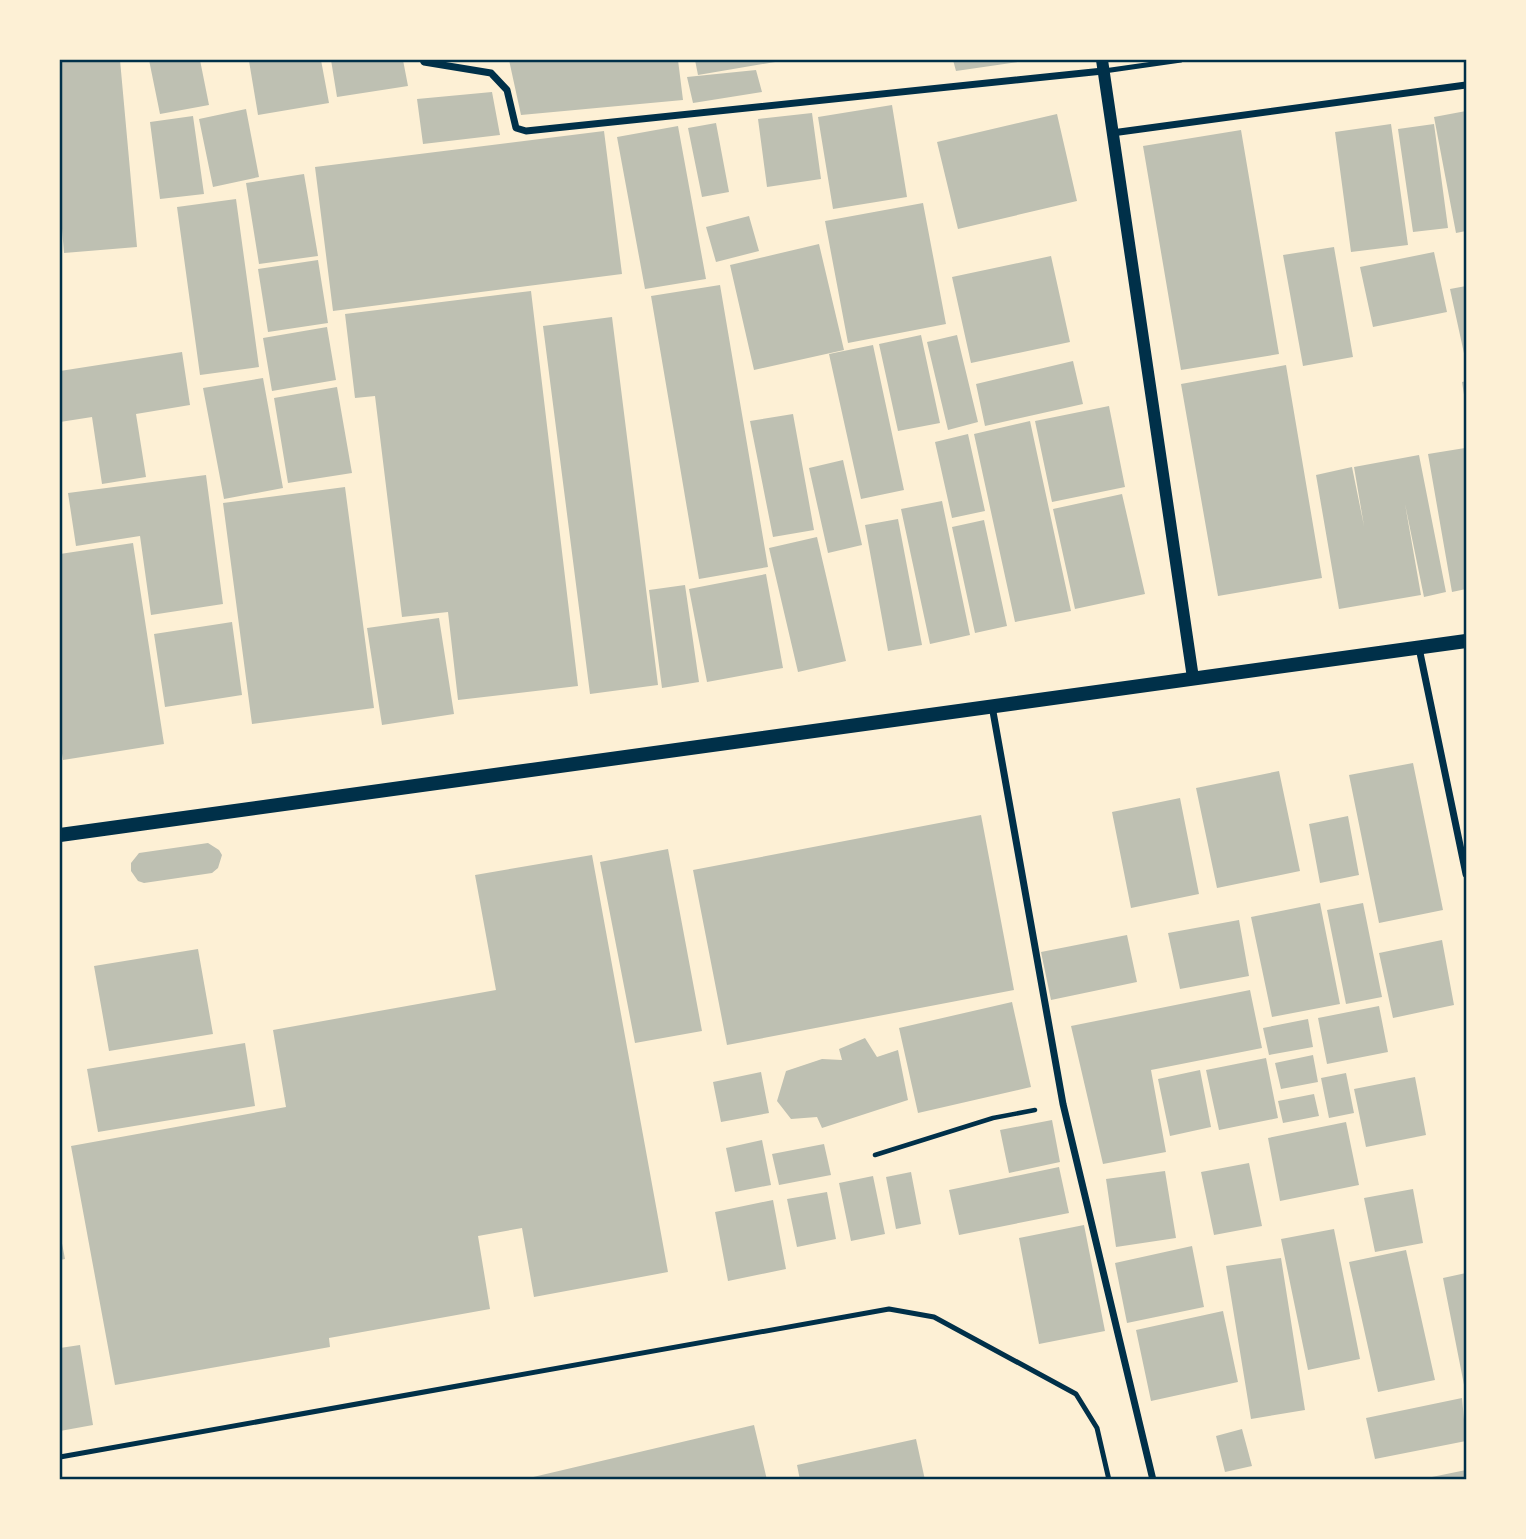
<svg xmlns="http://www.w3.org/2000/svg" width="1526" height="1539" font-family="Lato,sans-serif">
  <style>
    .building { fill: #bec0b2 }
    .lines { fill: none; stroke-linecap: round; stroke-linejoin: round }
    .path { stroke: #003049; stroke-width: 4.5 }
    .service { stroke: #003049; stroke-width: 5 }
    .minor { stroke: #003049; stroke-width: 7 }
    .tertiary { stroke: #003049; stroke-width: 12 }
    .secondary { stroke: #003049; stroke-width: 14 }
    .neatline { fill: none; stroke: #003049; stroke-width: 2.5 }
  </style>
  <rect width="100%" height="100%" fill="#fdf0d5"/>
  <!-- building -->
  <path class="building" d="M60,60H120L137,247L64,253L60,204Z
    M149,60H200L209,105L160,114Z
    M321,60L329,103L258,115L249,61Z
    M331,60H403L408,86L337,97Z
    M509,60H678L683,100L521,115Z
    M695,60H781V61L698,75Z
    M953,60H1023L1024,61L956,71Z
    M756,70L762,92L693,103L687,77Z
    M492,92L500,135L423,144L417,99Z
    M892,105L907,197L833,209L818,117Z
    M246,109L259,177L213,187L199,119Z
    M1466,111V231L1456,233L1434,117Z
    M812,113L821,179L767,187L758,119Z
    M1057,114L1077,201L958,229L937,142Z
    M193,116L204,194L160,199L150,122Z
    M716,123L729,192L702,197L688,128Z
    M1391,124L1408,245L1351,252L1335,132Z
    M1434,124L1448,228L1413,232L1398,129Z
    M678,126L706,279L645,289L617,137Z
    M1241,130L1279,354L1181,370L1143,146Z
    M604,131L622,274L333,311L315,167Z
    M304,174L318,256L259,264L246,183Z
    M236,199L259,367L200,375L177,207Z
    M923,203L946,324L848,343L825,221Z
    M749,216L759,251L716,262L706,227Z
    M819,244L844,350L754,370L730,265Z
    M1334,247L1353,357L1303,366L1283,255Z
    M1434,252L1447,312L1373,327L1360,267Z
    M1051,256L1070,342L971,363L952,277Z
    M318,260L328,323L268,332L258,269Z
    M720,285L768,567L699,579L651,296Z
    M1466,286V358H1465L1450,289Z
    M531,291L578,686L458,700L448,612L402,617L375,396L355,398L345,314Z
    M612,317L658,685L590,694L543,326Z
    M327,327L336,380L272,391L263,338Z
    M921,335L940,423L898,431L879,344Z
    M957,335L978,422L948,430L927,342Z
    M873,345L904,490L861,499L829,354Z
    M182,352L190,405L136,414L146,477L102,484L92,417L60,422V371Z
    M1073,361L1083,404L985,426L976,384Z
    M1286,365L1322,578L1218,596L1181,384Z
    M263,378L283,488L224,499L203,388Z
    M1466,381V401H1465L1462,382Z
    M337,387L352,473L288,483L274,398Z
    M1109,406L1125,487L1052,502L1035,421Z
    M793,414L814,530L773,537L750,421Z
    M1030,421L1071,611L1015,622L974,434Z
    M968,434L985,511L952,518L935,442Z
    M1465,448L1466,589L1452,592L1428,454Z
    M1419,455L1446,592L1424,597L1405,504L1421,595L1339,609L1316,475L1352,467L1364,526L1354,467Z
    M843,460L862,545L828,553L809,468Z
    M206,475L223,604L151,615L140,536L76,546L68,493Z
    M345,487L374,708L252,724L223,503Z
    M1122,494L1145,594L1075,609L1053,509Z
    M942,501L970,635L930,644L901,509Z
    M898,519L922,645L888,651L865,525Z
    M984,520L1007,626L975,633L952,527Z
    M817,537L846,661L798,672L769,548Z
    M133,543L164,744L63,760L60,740V554Z
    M766,574L783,668L707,682L689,589Z
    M685,585L699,682L662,688L649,590Z
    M439,618L454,714L382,725L367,628Z
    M232,622L242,695L165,707L154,634Z
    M1413,763L1443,910L1379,923L1349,775Z
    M1279,771L1300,871L1217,888L1196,788Z
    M1180,798L1199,894L1131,908L1112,812Z
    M981,815L1014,990L727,1045L693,870Z
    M1348,816L1359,875L1320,883L1309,824Z
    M208,843L219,850L222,855L218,868L212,873L144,883L138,881L131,871V863L139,853Z
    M668,849L702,1031L635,1043L600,862Z
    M592,855L668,1272L534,1297L522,1228L478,1236L490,1309L329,1338L330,1347L115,1385L71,1146L286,1107L273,1030L496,990L475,875Z
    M1320,903L1340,1004L1272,1017L1251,917Z
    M1363,903L1382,997L1346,1004L1327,910Z
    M1239,920L1249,976L1180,989L1168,933Z
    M1127,935L1137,982L1051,1000L1041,952Z
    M1442,940L1454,1005L1393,1018L1379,953Z
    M198,949L213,1034L109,1051L94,966Z
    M1250,990L1262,1048L1151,1070L1166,1152L1103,1164L1071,1026Z
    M1012,1002L1031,1087L918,1113L899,1028Z
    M1379,1006L1388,1052L1327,1064L1318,1018Z
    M1308,1019L1313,1047L1269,1055L1263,1028Z
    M865,1038L877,1057L898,1050L908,1100L822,1128L817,1117L791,1119L777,1101L786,1071L822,1059L842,1060L839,1049Z
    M245,1043L255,1106L98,1132L87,1069Z
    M1313,1055L1318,1082L1281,1089L1275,1063Z
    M1266,1058L1278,1118L1219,1130L1206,1070Z
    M1200,1070L1211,1127L1170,1136L1158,1079Z
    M761,1072L769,1113L721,1122L713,1082Z
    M1346,1073L1354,1113L1329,1118L1321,1078Z
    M1415,1077L1426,1135L1366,1147L1354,1089Z
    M1314,1094L1319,1116L1283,1123L1278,1101Z
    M1052,1120L1060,1162L1009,1173L1000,1130Z
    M1346,1122L1359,1185L1280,1201L1268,1138Z
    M762,1140L771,1185L735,1192L726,1148Z
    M824,1144L831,1175L779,1185L772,1154Z
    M1249,1163L1262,1226L1214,1235L1201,1172Z
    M1059,1167L1069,1213L959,1235L949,1190Z
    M1165,1171L1176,1238L1116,1247L1106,1179Z
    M911,1172L921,1224L896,1229L886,1177Z
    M873,1176L885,1234L851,1241L839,1183Z
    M1413,1189L1423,1243L1375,1252L1364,1198Z
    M827,1192L836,1239L797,1247L787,1199Z
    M773,1200L786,1269L728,1281L715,1212Z
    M1084,1225L1105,1331L1039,1344L1019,1238Z
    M1334,1229L1360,1359L1308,1370L1281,1239Z
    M60,1233L65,1259L60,1260Z
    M1192,1246L1204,1307L1127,1323L1115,1263Z
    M1406,1250L1435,1380L1378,1392L1349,1262Z
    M1281,1258L1305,1410L1251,1419L1226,1266Z
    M1466,1273V1390H1465L1443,1278Z
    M1223,1311L1238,1382L1151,1401L1136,1330Z
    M80,1345L93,1425L60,1431V1348Z
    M1462,1398L1466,1441L1375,1459L1366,1418Z
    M754,1425L767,1480H530L529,1478Z
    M1242,1429L1252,1466L1225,1472L1216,1436Z
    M916,1439L925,1480H800L797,1465Z
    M1466,1470V1480H1427V1478Z"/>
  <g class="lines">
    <!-- path -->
    <path class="path" d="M875,1155L993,1118L1035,1110"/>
    <!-- service -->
    <path class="service" d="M1104,71L1181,60
      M60,1457L889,1309L934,1317L1076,1394L1097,1428L1109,1480"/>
    <!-- minor -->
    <path class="minor" d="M423,60L424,62L491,73L507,90L516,128L526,131L1103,71
      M1112,133L1466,85
      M1419,648L1466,874
      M992,706L1063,1104L1153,1480"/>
    <!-- tertiary -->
    <path class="tertiary" d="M1102,60L1193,678"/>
    <!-- secondary -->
    <path class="secondary" d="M60,835L1466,641"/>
  </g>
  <!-- border -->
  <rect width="1526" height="1539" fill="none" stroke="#fdf0d5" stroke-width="122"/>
  <rect x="61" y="61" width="1404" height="1417" class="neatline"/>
</svg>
